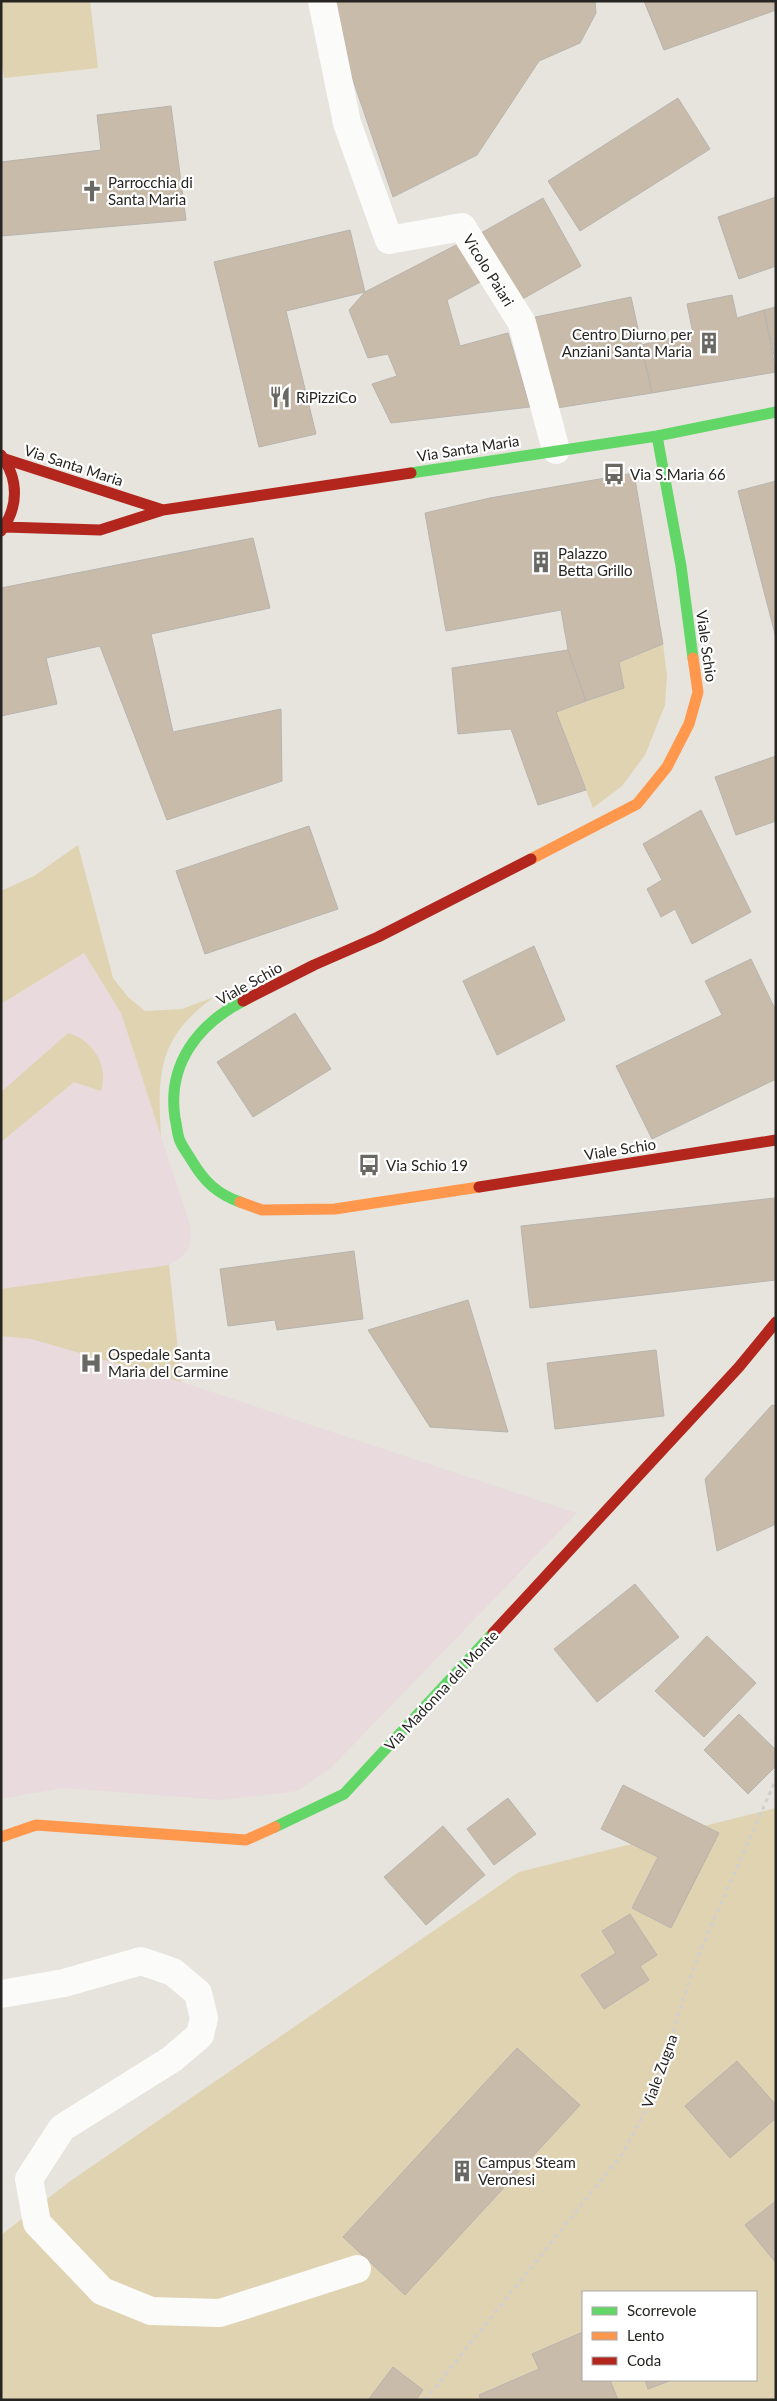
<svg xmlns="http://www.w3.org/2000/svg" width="777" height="2401" font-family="Lato,sans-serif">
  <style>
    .medical { fill: #e9dbdd }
    .green { fill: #e0d3b2; fill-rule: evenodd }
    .building { fill: #c9bbaa; stroke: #b7b4af }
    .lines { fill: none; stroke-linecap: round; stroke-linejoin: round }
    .path { stroke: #d0d0ce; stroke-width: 3; stroke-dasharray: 4 4; stroke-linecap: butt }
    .street { stroke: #fbfbfa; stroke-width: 28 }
    .fast { stroke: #63d668; stroke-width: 11 }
    .slow { stroke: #ff974d; stroke-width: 11 }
    .jam { stroke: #b3261e; stroke-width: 11 }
    .labels { text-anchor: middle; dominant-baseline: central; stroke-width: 4.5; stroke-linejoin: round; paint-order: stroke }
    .poi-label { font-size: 15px; fill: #272521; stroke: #fff; text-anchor: start }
    .street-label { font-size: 15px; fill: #272521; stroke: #fff }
  </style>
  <rect width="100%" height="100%" fill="#e6e4dd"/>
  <!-- medical -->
  <path class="medical" d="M84,953L121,1013L191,1228L190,1245L183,1256L169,1265L182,1382L577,1513L331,1768L297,1791L223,1800L63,1788L1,1799V1004Z"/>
  <!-- green -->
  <path class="green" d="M1,1H90L98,68L4,78L1,56Z
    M663,644L667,676L665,705L645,755L622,786L593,808L556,712L624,688L619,662Z
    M78,845L113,978L128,997L145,1011L182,1009L214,997C159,1037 157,1071 161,1136L121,1013L84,953L1,1004V891L34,876Z
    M68,1033C93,1040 109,1065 101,1091L74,1082L1,1142V1092Z
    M169,1265L181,1382L31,1339L1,1336V1289Z
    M776,1808V2400H1V2235L69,2182L519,1872ZM583,2292H756V2380H583Z"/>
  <!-- building -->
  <path class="building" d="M332,1H595L596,13L580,43L539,61L477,155L393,197L342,48Z
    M644,1H776V10L664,50Z
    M678,98L710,149L580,231L548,181Z
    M171,106L186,220L1,236V162L101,150L97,115Z
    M776,197V266L739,279L718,217Z
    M543,198L581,266L519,301L481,233Z
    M350,230L365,292L286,311L316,434L259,447L214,262Z
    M460,243L482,281L447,300L460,346L508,333L530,407L391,423L372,384L397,376L388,354L368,358L349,310L365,292Z
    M732,295L737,318L764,310L776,372L652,393L641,345L693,333L687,304Z
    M631,297L652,393L550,409L531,318Z
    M776,307V364L764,310Z
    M634,473L663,644L619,662L624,688L586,701L568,650L561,610L446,631L425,513L490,498Z
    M776,481V638L738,491Z
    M253,538L270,608L151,634L173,732L281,709L282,781L167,820L100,646L46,658L57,704L1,716V588Z
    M568,650L586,701L556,712L586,790L538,805L511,729L458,734L452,668Z
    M776,756V821L736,835L715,777Z
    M701,810L751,912L692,944L675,909L661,917L647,889L662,880L643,844Z
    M309,826L338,909L205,954L176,871Z
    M534,946L565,1020L497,1055L463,981Z
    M751,959L776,1011V1079L652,1139L616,1066L722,1015L705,981Z
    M295,1013L331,1069L253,1117L217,1062Z
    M775,1198L776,1280L530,1308L521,1226Z
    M354,1251L363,1319L277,1330L275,1320L228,1326L220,1269Z
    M468,1300L508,1432L430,1427L368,1330Z
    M656,1350L664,1416L555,1429L547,1363Z
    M772,1405L776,1406V1524L717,1551L705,1479Z
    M635,1584L679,1637L597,1702L554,1649Z
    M707,1636L756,1683L704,1737L655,1691Z
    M739,1714L776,1750V1766L748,1794L704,1750Z
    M623,1785L719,1833L671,1928L632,1908L658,1857L601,1829Z
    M508,1798L536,1834L494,1865L467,1829Z
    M443,1826L485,1875L426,1925L384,1877Z
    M630,1914L657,1955L640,1966L649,1980L604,2009L581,1975L616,1953L602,1931Z
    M517,2048L580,2105L405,2295L343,2237Z
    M737,2061L776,2105V2118L730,2158L685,2106Z
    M776,2201V2263L745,2225Z
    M583,2332V2380H610L618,2400H481L479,2395L539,2369L532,2354Z
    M393,2367L423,2390L416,2400H368Z
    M645,2380H672L648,2389Z"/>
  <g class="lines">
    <!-- path -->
    <path class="path" d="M425,2400L622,2154L648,2106L697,1958L776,1779"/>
    <!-- street -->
    <path class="street" d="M322,1L347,123L389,240L462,227L522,323L556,450
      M1,1994L64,1983L141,1961L173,1972L198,1993L204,2018L200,2035L172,2059L62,2128L29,2179L37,2223L102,2291L151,2311L220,2313L357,2269"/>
    <!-- fast -->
    <path class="fast" d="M657,436L681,566L693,658
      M411,473L657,436L776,412
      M240,1202C217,1194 204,1181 192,1161C188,1154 183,1148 180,1141C177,1135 177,1125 175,1118C167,1065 197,1025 243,1001
      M275,1827L344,1794L493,1633"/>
    <!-- slow -->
    <path class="slow" d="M531,859L637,804L667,767L689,724L698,692L693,658
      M240,1202L262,1210L335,1209L479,1187
      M1,1837L36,1825L246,1840L275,1827"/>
    <!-- jam -->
    <path class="jam" d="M1,455C19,479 19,507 1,531
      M5,459L163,510
      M5,527L100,530L163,510L411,473
      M243,1001L314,965L378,937L531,859
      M479,1187L776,1140
      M493,1633L739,1367L776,1322"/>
  </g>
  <!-- icons -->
  <defs>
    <g id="church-bare" transform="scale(1.725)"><path d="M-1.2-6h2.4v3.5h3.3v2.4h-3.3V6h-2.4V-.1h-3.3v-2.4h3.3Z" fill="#6a6863" stroke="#fff" stroke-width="2.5" paint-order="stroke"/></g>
    <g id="building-bare" transform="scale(1.725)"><path d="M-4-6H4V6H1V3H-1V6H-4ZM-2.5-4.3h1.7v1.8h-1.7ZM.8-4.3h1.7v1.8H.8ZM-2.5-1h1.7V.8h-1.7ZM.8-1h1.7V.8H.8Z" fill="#6a6863" stroke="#fff" stroke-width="2.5" paint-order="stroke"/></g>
    <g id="restaurant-bare" transform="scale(1.725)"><path d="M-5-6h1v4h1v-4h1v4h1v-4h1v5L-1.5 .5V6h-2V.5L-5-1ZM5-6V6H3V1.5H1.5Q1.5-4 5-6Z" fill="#6a6863" stroke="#fff" stroke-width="2.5" paint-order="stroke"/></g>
    <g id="bus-bare" transform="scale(1.725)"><path d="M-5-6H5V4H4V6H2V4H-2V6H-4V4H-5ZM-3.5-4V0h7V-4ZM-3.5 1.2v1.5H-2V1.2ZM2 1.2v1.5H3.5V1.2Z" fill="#6a6863" stroke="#fff" stroke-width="2.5" paint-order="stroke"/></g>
    <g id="hospital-bare" transform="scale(1.725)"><path d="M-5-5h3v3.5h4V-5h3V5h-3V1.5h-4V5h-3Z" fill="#6a6863" stroke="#fff" stroke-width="2.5" paint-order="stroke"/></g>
  </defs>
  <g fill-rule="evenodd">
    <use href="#church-bare" x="92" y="191"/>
    <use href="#building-bare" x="709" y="343"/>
    <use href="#restaurant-bare" x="280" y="397"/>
    <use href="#bus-bare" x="614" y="474"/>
    <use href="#building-bare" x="541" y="562"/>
    <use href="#bus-bare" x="369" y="1165"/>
    <use href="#hospital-bare" x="91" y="1363"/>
    <use href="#building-bare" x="462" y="2171"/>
  </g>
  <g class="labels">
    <!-- poi labels -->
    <g class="poi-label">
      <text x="108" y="182">Parrocchia di<tspan x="108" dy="17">Santa Maria</tspan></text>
      <text x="692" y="334" text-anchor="end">Centro Diurno per<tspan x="692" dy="17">Anziani Santa Maria</tspan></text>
      <text x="296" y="397">RiPizziCo</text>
      <text x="630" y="474">Via S.Maria 66</text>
      <text x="558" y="553">Palazzo<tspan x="558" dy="17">Betta Grillo</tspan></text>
      <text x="386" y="1165">Via Schio 19</text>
      <text x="108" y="1354">Ospedale Santa<tspan x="108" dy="17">Maria del Carmine</tspan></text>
      <text x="478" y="2162">Campus Steam<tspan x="478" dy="17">Veronesi</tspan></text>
    </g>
    <!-- street labels -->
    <g class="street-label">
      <text transform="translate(489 270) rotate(58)">Vicolo Paiari</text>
      <text transform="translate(468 448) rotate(-9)">Via Santa Maria</text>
      <text transform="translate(74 465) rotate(18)">Via Santa Maria</text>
      <text transform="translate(707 646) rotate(82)">Viale Schio</text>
      <text transform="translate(249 983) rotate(-29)">Viale Schio</text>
      <text transform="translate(620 1149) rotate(-9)">Viale Schio</text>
      <text transform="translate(441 1690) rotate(-47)">Via Madonna del Monte</text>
      <text transform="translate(659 2071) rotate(-70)">Viale Zugna</text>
    </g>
  </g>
  <!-- border -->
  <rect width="777" height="2401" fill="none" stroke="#272521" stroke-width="5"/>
  <!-- legend -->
  <rect x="582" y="2291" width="175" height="90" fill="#ffffff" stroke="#a9a8a6"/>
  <rect x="592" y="2307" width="25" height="8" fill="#63d668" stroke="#a9a8a6"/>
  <text x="627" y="2316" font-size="15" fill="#272521">Scorrevole</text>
  <rect x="592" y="2332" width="25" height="8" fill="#ff974d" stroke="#a9a8a6"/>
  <text x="627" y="2341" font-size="15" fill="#272521">Lento</text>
  <rect x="592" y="2357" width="25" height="8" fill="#b3261e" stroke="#a9a8a6"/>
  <text x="627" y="2366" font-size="15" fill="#272521">Coda</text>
</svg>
